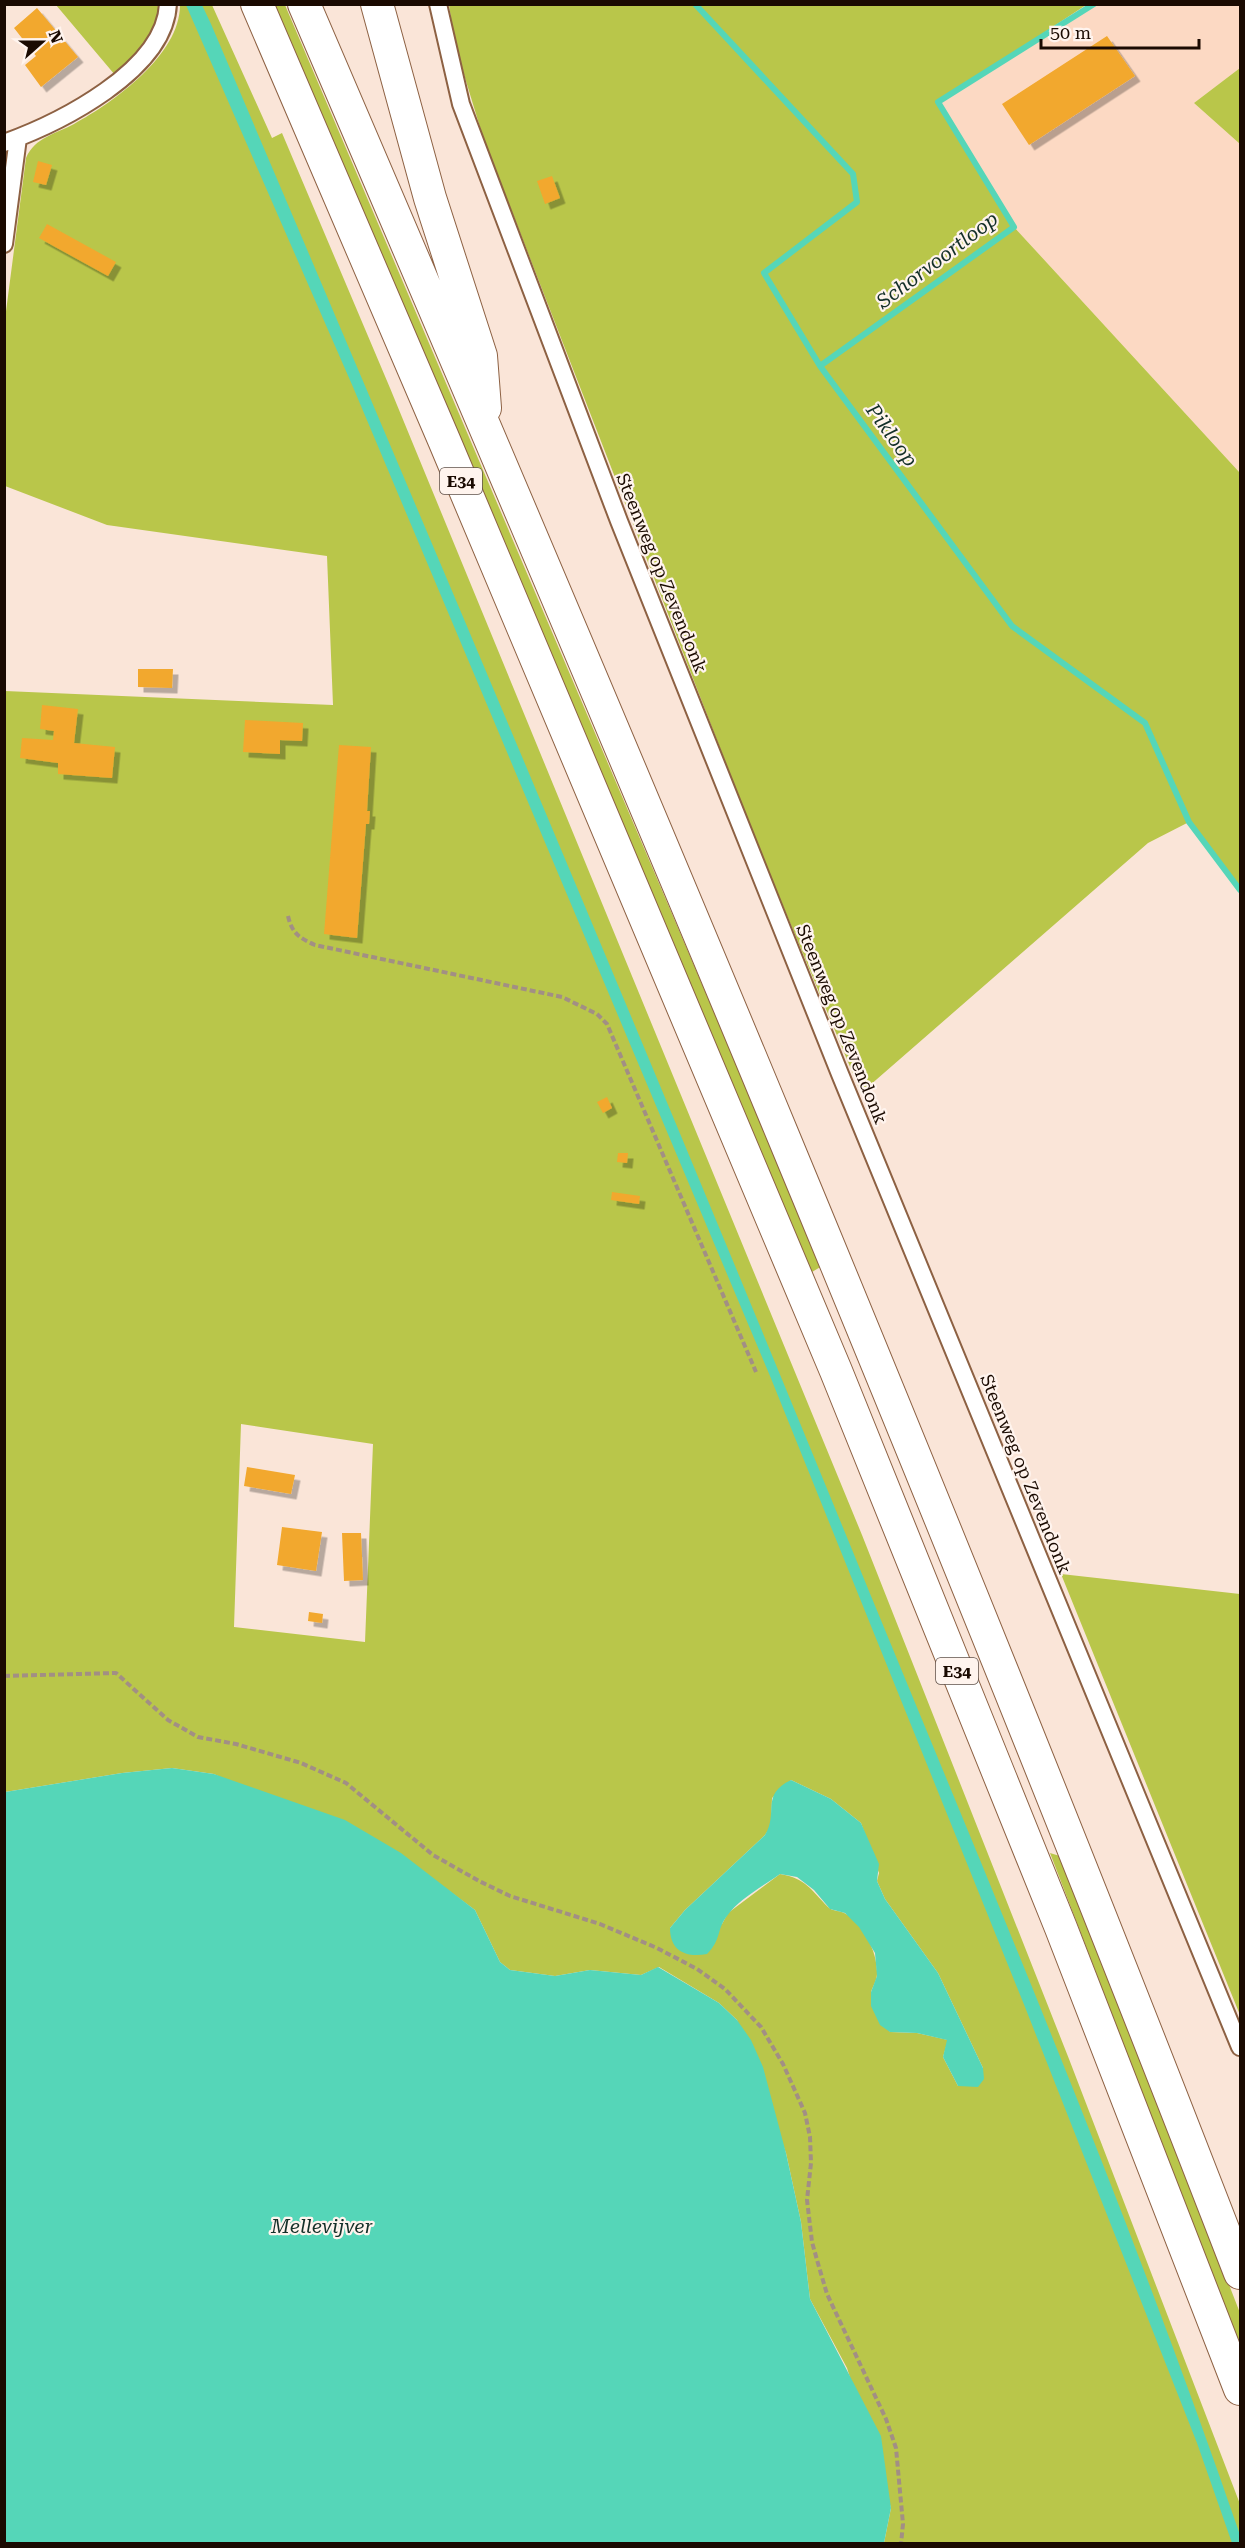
<svg xmlns="http://www.w3.org/2000/svg" width="1245" height="2548" font-family="'Roboto Serif',serif">
  <style>
    .built { fill: #fcd9c3 }
    .green { fill: #b9c64a; fill-rule: evenodd }
    .water { fill: #55d6b8 }
    .lines { fill: none; stroke-linecap: round; stroke-linejoin: round }
    .stream { stroke: #55d6b8; stroke-width: 6 }
    .building { fill: #f2a82d; filter: url(#shadow) }
    .street-casing { stroke: #8d6143; stroke-width: 20 }
    .highway-casing { stroke: #8d6143; stroke-width: 34 }
    .path { stroke: #a28f84; stroke-width: 4; stroke-dasharray: 6 3; stroke-linecap: butt }
    .street { stroke: #fff; stroke-width: 16 }
    .highway { stroke: #fff; stroke-width: 32 }
    .labels { text-anchor: middle; dominant-baseline: central; stroke-width: 4.5; stroke-linejoin: round; paint-order: stroke }
    .shield { fill: #fff4ee; stroke: #5f5048; stroke-width: 1.5 }
    .shield-label { font-size: 16px; font-weight: bold; fill: #1a0a01 }
    .street-label { font-size: 18px; fill: #1a0a01; stroke: #fff4ee }
    .water-label { font-size: 20px; font-style: italic; fill: #132f28; stroke: #fff4ee }
  </style>
  <defs>
    <filter id="shadow"><feDropShadow dx="5.5" dy="5.5" stdDeviation="0" flood-color="#0004"/></filter>
  </defs>
  <rect width="100%" height="100%" fill="#fae5d8"/>
  <!-- built -->
  <path class="built" d="M1086,5H1240V68L1194,103L1240,144V473L1014,227L938,102Z"/>
  <!-- green -->
  <path class="green" d="M56,5H162C153,35 137,53 115,75Z
    M180,5H212L272,138L282,133L390,388L862,1535L1069,2059L1240,2504V2543H884L891,2508L847,2368L810,2299L801,2222L786,2153L737,2020L719,2003L659,1967L641,1975L590,1970L555,1976L510,1970L500,1962L475,1910L448,1890L214,1774L172,1768L122,1773L5,1792V691L333,705L327,556L107,525L5,486V319L26,158C35,137 56,134 74,124C114,102 180,55 180,5ZM241,1424L373,1444L365,1642L234,1627ZM791,1780L831,1799L861,1823L879,1873L877,1881L885,1899L938,1973L983,2068L958,2086L943,2057L948,2040L917,2033L890,2032L871,1992C873,1986 877,1980 877,1974C878,1954 864,1924 846,1914C840,1910 833,1912 828,1907C810,1889 807,1879 780,1874L728,1913L722,1924L670,1928L685,1910L765,1835L771,1826L772,1798Z
    M273,5H285L822,1266L812,1272Z
    M449,5H1086L938,102L1014,227L1240,473V890L1189,822L1148,843L861,1093L758,846L483,137L455,45Z
    M1240,68V144L1194,103Z
    M1061,1574L1240,1594V2015Z
    M1050,1853L1063,1857L1240,2313V2347Z"/>
  <!-- water -->
  <path class="water" d="M186,5H202L211,24C434,547 656,1070 871,1596C999,1907 1131,2217 1240,2535V2543H1232L1197,2443L1025,2007L770,1376L353,387Z
    M172,1768L214,1774L345,1820L401,1853L475,1910L500,1962L510,1970L555,1976L590,1970L641,1975L658,1967L719,2003L737,2020L751,2040L763,2067L786,2153L801,2222L810,2299L881,2436L891,2508L884,2543H5V1792L122,1773Z
    M791,1780L831,1799L861,1823L879,1864L877,1881L885,1899L938,1973L983,2068L984,2079L978,2087L958,2086L943,2057L947,2040L917,2033L890,2032L880,2025L871,2006V1992L877,1976L875,1953L859,1927L845,1913L830,1909L814,1890L797,1877L780,1874C763,1886 738,1900 727,1916C716,1930 722,1939 707,1954C686,1958 670,1951 670,1928L685,1910L765,1835C779,1812 760,1795 791,1780Z"/>
  <g class="lines">
    <!-- stream -->
    <path class="stream" d="M695,4L853,174L857,202L764,273L820,366L1012,626L1145,723L1189,822L1240,890
      M820,366L1014,227L938,102L1094,4"/>
  </g>
  <!-- building -->
  <path class="building" d="M37,8L78,57L41,87L25,65L36,56L14,28Z
    M1107,36L1135,76L1029,145L1002,104Z
    M38,161L52,165L46,185L33,182Z
    M552,176L560,198L545,204L537,181Z
    M47,224L116,262L108,276L39,238Z
    M138,669H173L172,688L138,687Z
    M42,705L78,709L74,743L115,747L112,778L58,774V763L20,758L22,738L53,740L54,731L40,729Z
    M245,720L303,723L302,741L280,740V754L243,752Z
    M339,745L371,747L367,811H370L369,824H366L357,938L324,934Z
    M607,1097L612,1108L603,1113L597,1102Z
    M618,1153H628L627,1163L617,1162Z
    M612,1192L640,1196L639,1204L611,1200Z
    M247,1467L295,1475L291,1494L244,1486Z
    M282,1527L322,1532L316,1571L277,1565Z
    M342,1533H361L363,1580L344,1581Z
    M309,1612L323,1614L322,1623L308,1621Z"/>
  <g class="lines">
    <!-- street casing -->
    <g class="street-casing">
      <path id="street" d="M438,4L461,104L619,521L840,1074L1240,2047
        M4,143C59,123 165,71 168,4
        M4,244L18,138"/>
    </g>
    <!-- highway casing -->
    <g class="highway-casing">
      <path id="highway" d="M257,4L444,440L836,1371L1061,1928L1240,2389
        M304,4C627,756 945,1510 1240,2273
        M377,4L430,198L481,356L485,408"/>
    </g>
    <!-- path -->
    <path class="path" d="M288,916C292,933 299,938 315,945L562,997L597,1014L607,1024L756,1372
      M4,1676L116,1673L168,1720L198,1737L236,1744L301,1763L346,1783L433,1855L479,1881L510,1896L600,1924L657,1948L697,1969L725,1989L761,2027L783,2064L805,2113L810,2137L811,2163L807,2200L812,2242L819,2267L827,2294L886,2419L896,2448L903,2524L901,2544"/>
    <!-- street -->
    <use href="#street" class="street"/>
    <!-- highway -->
    <use href="#highway" class="highway"/>
  </g>
  <g class="labels">
    <!-- shield labels -->
    <g class="shield">
      <rect x="440" y="468" width="42" height="26" rx="4.5"/>
      <rect x="936" y="1658" width="42" height="26" rx="4.5"/>
    </g>
    <g class="shield-label">
      <text x="461" y="481">E34</text>
      <text x="957" y="1671">E34</text>
    </g>
    <!-- street labels -->
    <g class="street-label">
      <text transform="translate(662 573) rotate(68)">Steenweg op Zevendonk</text>
      <text transform="translate(842 1024) rotate(68)">Steenweg op Zevendonk</text>
      <text transform="translate(1026 1474) rotate(68)">Steenweg op Zevendonk</text>
    </g>
    <!-- water labels -->
    <g class="water-label">
      <text transform="translate(937 260) rotate(-37)">Schorvoortloop</text>
      <text transform="translate(892 435) rotate(54)">Pikloop</text>
      <text x="322" y="2226">Mellevijver</text>
    </g>
  </g>
  <!-- border -->
  <rect width="1245" height="2548" fill="none" stroke="#1a0a01" stroke-width="12"/>
  <!-- north arrow -->
  <g transform="translate(42 42) rotate(69)" stroke="#fff4ee" stroke-width="4.5" paint-order="stroke">
  <path d="M0-4.5L10 22L0 15L-10 22Z" fill="#1a0a01"/>
  <text y="-9" font-size="16" font-weight="bold" text-anchor="middle" fill="#1a0a01">N</text>
  </g>
  <!-- scale -->
  <path d="M1041 39v9h158v-9" fill="none" stroke="#1a0a01" stroke-width="3"/>
  <text x="1050" y="39" font-size="18" fill="#1a0a01" stroke="#fff4ee" stroke-width="4.5" paint-order="stroke">50 m</text>
</svg>
